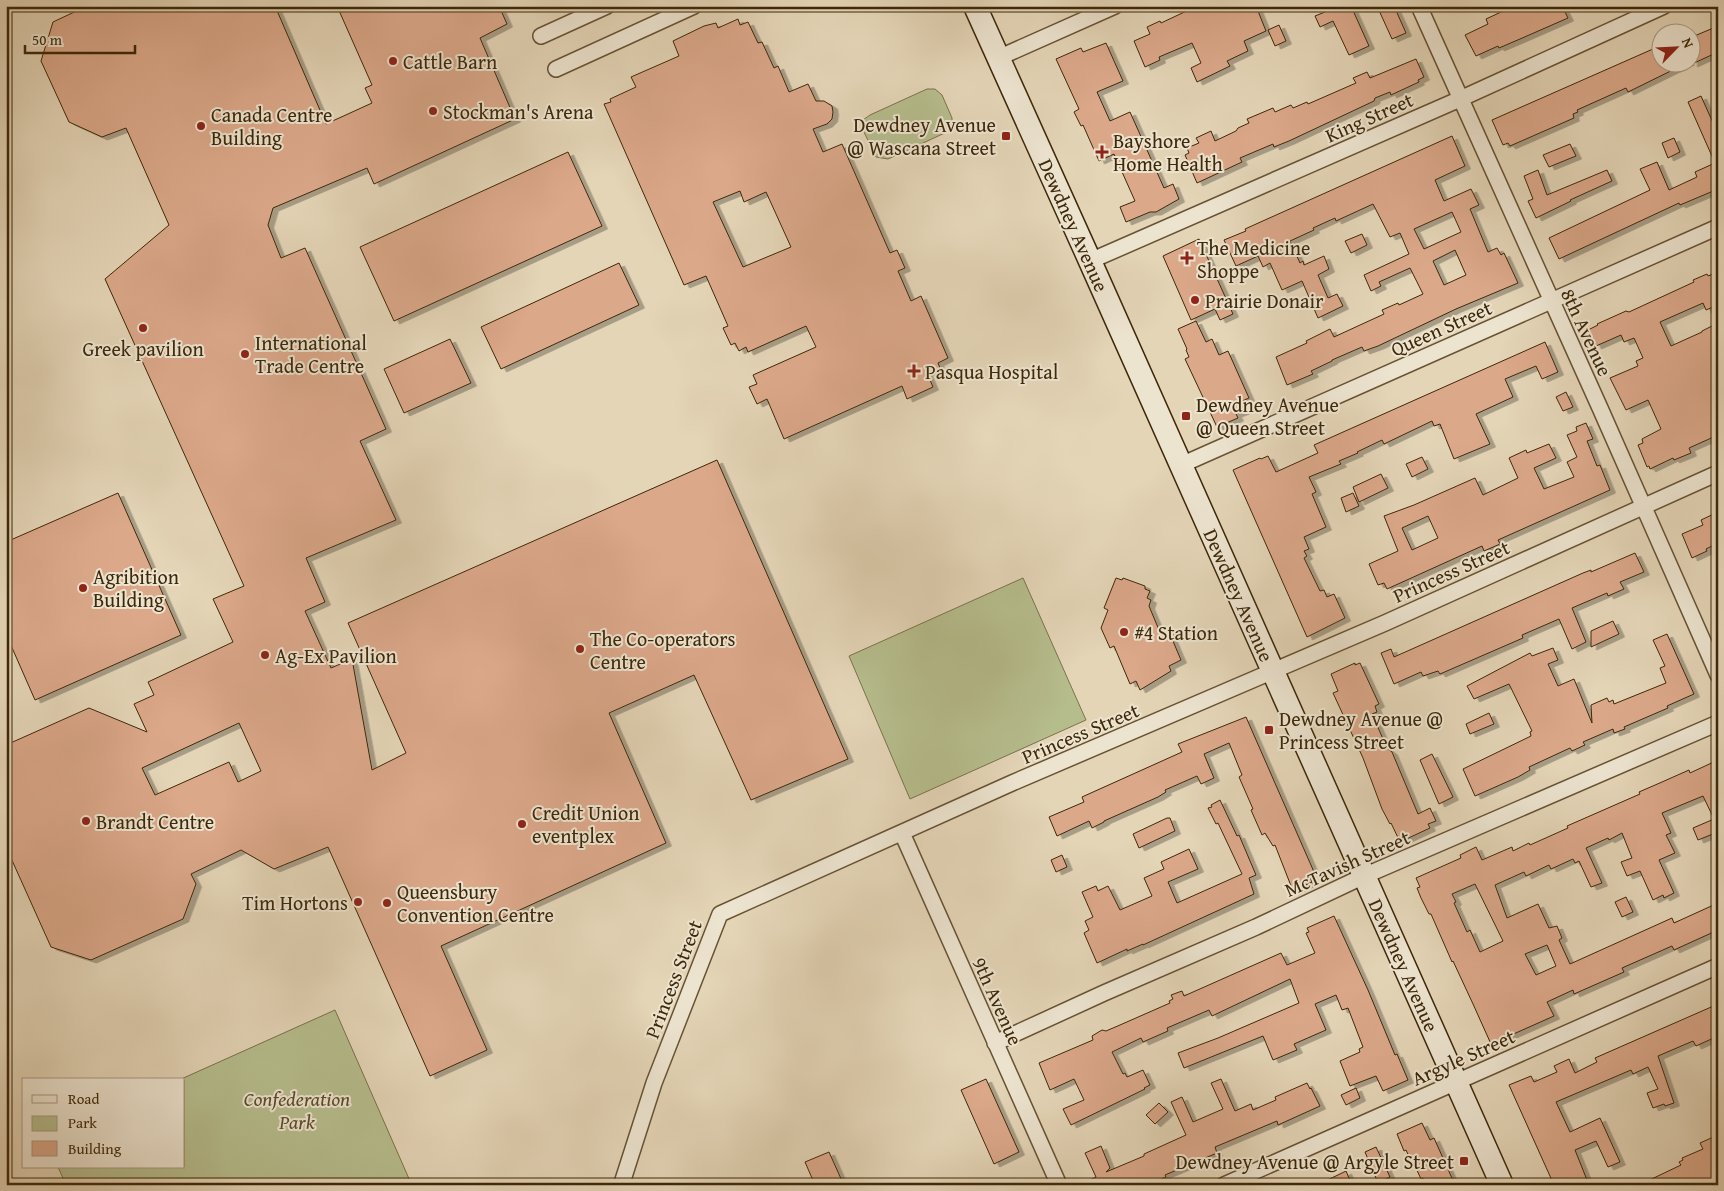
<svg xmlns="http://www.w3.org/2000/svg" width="1724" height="1191" font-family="'Gentium Book Plus',serif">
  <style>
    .green { fill: #b6bd8d; stroke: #7a724b }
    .building { fill: #dba88a; stroke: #3d2809; fill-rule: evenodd; filter: url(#shadow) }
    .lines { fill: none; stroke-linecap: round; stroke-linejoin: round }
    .street-casing { stroke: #675334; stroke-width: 18 }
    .secondary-casing { stroke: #3d2809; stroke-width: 25 }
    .street { stroke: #ede4d0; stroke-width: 15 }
    .secondary { stroke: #ede4d0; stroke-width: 22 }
    .poi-dot { fill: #8f2418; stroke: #ede4d0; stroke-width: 2 }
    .labels { text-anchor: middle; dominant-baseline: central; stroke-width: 4; stroke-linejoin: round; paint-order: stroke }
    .poi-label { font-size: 20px; fill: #3d2809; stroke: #ede4d0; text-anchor: start }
    .street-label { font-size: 20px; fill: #3d2809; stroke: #ede4d0 }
    .park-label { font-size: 20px; font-style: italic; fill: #5b4d2a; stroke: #ede4d0 }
  </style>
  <defs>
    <filter id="shadow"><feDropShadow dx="5.5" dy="3" stdDeviation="0" flood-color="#0004"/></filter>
  </defs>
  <rect width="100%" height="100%" fill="#e4d5b7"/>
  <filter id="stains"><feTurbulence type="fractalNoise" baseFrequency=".004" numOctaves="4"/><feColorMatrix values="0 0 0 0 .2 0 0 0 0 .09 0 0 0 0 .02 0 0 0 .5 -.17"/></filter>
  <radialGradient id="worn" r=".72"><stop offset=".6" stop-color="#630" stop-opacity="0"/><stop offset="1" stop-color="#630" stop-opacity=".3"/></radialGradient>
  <!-- green -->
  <path class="green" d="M927,89H935L942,95L952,118V126L947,132L888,159L876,157L862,128L863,120L870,115Z
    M1023,578L1086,720L910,799L849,656Z
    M335,1010L410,1181L401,1185H66L58,1167H184V1080H179Z"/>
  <!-- building -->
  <path class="building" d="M87,6H275L326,124L372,103L365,88L372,85L337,6H499L507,24L480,38L515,119L374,184L367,168L273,208L268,225L281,258L305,248L386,429L360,441L396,520L306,558L325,602L305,611L331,668L352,659L372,770L406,753L348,623L717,460L848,759L751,800L694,675L609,713L666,843L441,946L487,1050L430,1076L328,847L274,869L241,850L191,874L196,884L183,919L91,960L51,947L6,847V745L89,708L147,732L134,704L154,695L148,682L233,642L213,599L244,586L105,279L169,225L126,128L102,137L69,122L41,61L53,22ZM239,723L261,771L238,782L229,762L155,795L142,768Z
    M1203,6H1256L1266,31L1244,41L1248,51L1227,61L1230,66L1197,82L1191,68L1201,63L1192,43L1159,57L1160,60L1145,67L1134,41L1150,34L1147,27L1160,21L1161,23L1193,8L1194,10Z
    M1329,6H1351L1369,46L1349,55L1333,21L1320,27L1315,16L1330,10Z
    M1377,6H1394L1406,33L1392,39Z
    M1514,6H1562L1568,18L1520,39L1499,48L1498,46L1476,56L1465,35L1488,24L1486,19Z
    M738,19L740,25L748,22L758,43L762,42L774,68L778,66L789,92L808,84L816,101H824L832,106L833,112L832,119L827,124L813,129L823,152L842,144L890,253L897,250L905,268L898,271L911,301L921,296L948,358L938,363L940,368L927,373L933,387L907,399L902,386L784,439L767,399L757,404L749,387L757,384L753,375L816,347L806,326L748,352L746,347L739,351L735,343L731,345L723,328L728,326L706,276L684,285L604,104L611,102L610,99L636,87L631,77L679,56L673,41L704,26L716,23L718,28ZM740,191L744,202L766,192L791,247L743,267L713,202Z
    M1279,25L1286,41L1275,46L1268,30Z
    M1718,26V52L1692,64V37Z
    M1106,43L1123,81L1097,92L1110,121L1130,112L1164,188L1173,184L1179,199L1156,212H1150L1126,222L1120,207L1135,201L1114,154L1099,161L1083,125L1081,126L1074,112L1079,109L1056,59L1081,48L1083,52Z
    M1662,45V62H1689L1628,92L1626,88L1577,110L1578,112L1573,114L1574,118L1510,146L1508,143L1503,145L1492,120Z
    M1416,59L1424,77L1418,80L1419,82L1391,95L1390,92L1375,98L1374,101L1289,141L1274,147L1273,144L1240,158L1242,162L1197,183L1185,155L1189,153L1187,148L1199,143L1196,138L1211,131L1215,141L1236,131L1238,128L1249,123L1247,119L1273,108L1275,112L1291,105L1293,108L1307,102L1308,104L1356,83L1353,78L1367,72L1370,78Z
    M1701,96L1718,134V189L1680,205L1679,203L1559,259L1549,238L1650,190L1640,169L1657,162L1669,190L1697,177L1695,172L1715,163L1688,102Z
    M1452,136L1465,166L1435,180L1444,201L1471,189L1479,205L1470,209L1488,252L1497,248L1501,255L1504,253L1518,283L1456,309L1378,346L1364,351L1362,347L1332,360V361L1311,371L1313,374L1287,385L1276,357L1307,343L1306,341L1330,329L1334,337L1384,314L1382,310L1398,303L1399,305L1423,294L1410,268L1379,282L1381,286L1371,291L1364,275L1409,254L1400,233L1390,237L1373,204L1336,221L1335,218L1313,228L1314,230L1290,241L1300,263L1303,261L1304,265L1324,256L1329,269L1318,275L1328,298L1337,294L1343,306L1318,318L1302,281L1282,290L1270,263L1263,267L1258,256L1236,266L1224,240L1246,231L1245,229ZM1452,212L1461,232L1424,249L1414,229ZM1455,250L1466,275L1444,285L1433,261Z
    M1674,138L1680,152L1668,158L1662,143Z
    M1570,144L1576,156L1549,167L1543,155Z
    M568,152L602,226L394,321L360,247Z
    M1538,170L1547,195L1607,170L1612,181L1570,200L1571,201L1536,218L1528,201L1533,199L1524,176Z
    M1362,234L1367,245L1351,253L1345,241Z
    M1199,239L1233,314L1220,320L1215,309L1191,320L1163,256Z
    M619,263L639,305L501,369L481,327Z
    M1718,272V305L1706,310L1703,303L1660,322L1671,346L1702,332V331L1712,326L1718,340V435L1689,448L1691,453L1674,460L1673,458L1650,469L1649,466L1647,467L1638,445L1643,443L1642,439L1661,429L1648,400L1626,410L1610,378L1638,366L1636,361L1643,358L1634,338L1624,342L1621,335L1596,346L1588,330L1598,325L1597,324L1626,311L1629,312L1694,282L1693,280L1707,274L1708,276Z
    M1196,321L1206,342L1212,339L1219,355L1228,351L1249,398L1240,402L1244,411L1236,414L1238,418L1217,427L1185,359L1189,357L1186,350L1187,349L1178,329Z
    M450,339L471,383L404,413L384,369Z
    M1545,342L1558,372L1542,379L1536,366L1505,379L1513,397L1476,414L1490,444L1454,459L1440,424L1434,426L1432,421L1384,444L1382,440L1357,452L1358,453L1339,461L1341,464L1309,477L1316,492L1312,494L1326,527L1304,537L1309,549L1304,551L1307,556L1304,558L1320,591L1324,590L1327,597L1334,594L1345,618L1307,637L1233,470L1260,458L1261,459L1268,456L1276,472L1318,453L1314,445Z
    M1566,392L1573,407L1563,411L1556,397Z
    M1586,423L1593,439L1587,441L1597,466L1600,465L1610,490L1498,540L1500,544L1484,551L1482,546L1387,589L1384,583L1378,585L1369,564L1398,551L1384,516L1414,505L1475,478L1483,495L1518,478L1509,458L1526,450L1527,453L1549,444L1556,458L1534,468L1544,489L1574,477L1567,462L1577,457L1567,435L1577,431L1576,427ZM1428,516L1438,538L1412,550L1402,528Z
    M1422,457L1428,469L1412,477L1406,464Z
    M1381,474L1388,488L1359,502L1353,487Z
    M118,493L181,635L35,700L6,634V542Z
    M1353,493L1359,506L1346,512L1341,498Z
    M1718,512V543L1706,549L1707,551L1692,558L1682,534L1703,525L1701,520Z
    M1635,553L1644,572L1620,582L1624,589L1608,596L1607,593L1572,608L1586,642L1572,649L1559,619L1522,635L1523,638L1440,674L1438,671L1423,676L1421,672L1394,684L1381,653L1391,649L1394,657L1583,573L1591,570V572Z
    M1116,578L1122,580L1123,578L1145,586V589L1150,591L1147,598L1151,600L1149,606L1159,630L1167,627L1181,660L1169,666L1171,671L1140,690L1136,681L1130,684L1114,646L1110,648L1101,628L1108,610L1104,608Z
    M1613,621L1619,634L1591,647V631Z
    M1667,634L1694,694L1667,706L1668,708L1624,727L1625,729L1614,733L1613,729L1583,742L1585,745L1572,751L1570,748L1529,767L1530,770L1518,777L1475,796L1463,769L1531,736L1530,732L1532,731L1509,684L1474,699L1467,686L1530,653L1532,656L1553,648L1558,660L1548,664L1558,686L1574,679L1592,723L1591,705L1607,698L1609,702L1613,700L1614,704L1666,683L1660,668L1665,666L1653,640Z
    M1355,663V665L1360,663L1379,704L1375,706L1377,712L1372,714L1387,748L1392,752L1418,814L1430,808L1436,821L1428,824L1430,828L1400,842L1391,823L1390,824L1382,809L1363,758L1333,693L1338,691L1331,674Z
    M1489,713L1494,724L1470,734L1466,724Z
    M1246,717L1314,872L1309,874L1312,882L1293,891L1275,845L1273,846L1265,833L1262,835L1251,810L1253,809L1239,777L1242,775L1229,743L1204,754L1214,778L1201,784L1197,776L1165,790L1166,792L1158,797L1104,821V822L1092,828L1089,821L1057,836L1049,817L1084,802L1082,797L1182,752L1178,744Z
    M1432,754L1453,797L1439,804L1420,760Z
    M1718,760V832L1698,840L1693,828L1714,819L1703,796L1662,813L1671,833L1666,835L1675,853L1659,860L1674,893L1664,898L1663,895L1653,900L1640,871L1627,876L1621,862L1632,858L1622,833L1609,840L1608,838L1586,848L1602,883L1591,887L1579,861L1575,863L1573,859L1551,869L1549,865L1526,876L1524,872L1495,885L1507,918L1538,904L1549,928L1557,926L1562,938L1559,940L1570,964L1672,918L1674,923L1718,903V930L1674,950L1672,946L1622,968L1624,972L1574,994L1573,990L1547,1002L1554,1016L1491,1044L1473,1004L1453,961L1452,962L1431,914H1429L1421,898L1417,888L1420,887L1416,878L1461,858L1460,855L1476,847L1482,860L1512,847L1513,851L1529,843L1530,845L1568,828L1567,826L1640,794L1639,792L1662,782L1689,770L1690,773ZM1475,884L1503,941L1480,952L1470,930L1467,932L1454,903L1456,902L1452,894ZM1547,945L1556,966L1536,975L1525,954Z
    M1220,800L1237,836L1239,835L1256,875L1249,878L1254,894L1143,945V944L1127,951V949L1097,963L1084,933L1089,930L1085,921L1093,917L1082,892L1096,886L1098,891L1108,886L1120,910L1152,896L1144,878L1164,869L1161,862L1189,849L1198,869L1168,882L1177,903L1242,874L1218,823L1216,824L1208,808L1212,807L1211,805Z
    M1167,818H1170L1175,831L1139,848L1133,834Z
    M1062,855L1067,867L1056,872L1051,860Z
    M1626,897L1633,912L1622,917L1615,902Z
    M1334,916L1368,990L1395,1055L1397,1054L1408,1080L1383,1091L1376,1076L1350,1086L1340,1061L1360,1052L1359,1049L1363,1047L1348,1008L1342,1010L1336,995L1315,1004L1326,1030L1294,1044L1297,1050L1273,1060L1263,1036L1184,1068L1178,1053L1218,1038L1299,1003L1290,979L1212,1016L1209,1010L1167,1028L1168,1031L1143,1042L1141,1038L1112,1052L1123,1074L1125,1073L1127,1077L1143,1070L1150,1085L1144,1088L1145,1089L1071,1125L1063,1109L1084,1100L1074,1079L1050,1090L1039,1063L1093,1040L1092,1036L1102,1030L1106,1031L1120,1025L1170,1003L1169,1001L1173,999L1171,995L1182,991L1184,996L1281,953L1287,965L1315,953L1306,933L1309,932L1307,928Z
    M1718,1004V1036L1696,1046L1693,1041L1658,1056L1674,1103L1665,1106L1664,1104L1653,1108L1647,1093L1658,1089L1648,1067L1633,1074L1631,1070L1556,1102L1570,1132L1600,1118L1620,1162L1608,1167L1596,1141L1575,1150L1589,1185H1554L1509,1085L1531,1076L1534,1082L1557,1072L1554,1066L1569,1059L1575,1073L1597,1062L1595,1058Z
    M986,1079L1019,1152L994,1164L961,1090Z
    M1221,1079L1235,1111L1251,1104L1253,1110L1276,1100L1275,1097L1307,1083L1310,1089L1311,1088L1320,1106L1278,1125L1277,1121L1215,1147L1217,1153L1165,1175L1166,1177L1149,1185H1079L1096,1177L1085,1153L1101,1146L1110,1168L1106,1172L1144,1156V1154L1186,1135L1171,1102L1182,1097L1193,1122L1223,1109L1211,1083Z
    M1356,1088L1360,1098L1346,1105L1341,1095Z
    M1159,1103L1168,1112L1155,1124L1146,1115Z
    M1422,1123L1430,1140L1434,1138L1455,1185H1426L1423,1178L1421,1179L1415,1166L1414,1167L1406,1150L1404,1151L1397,1134Z
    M1718,1135V1177L1699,1185H1639L1681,1165L1679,1162L1683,1160L1682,1158L1703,1149L1700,1143Z
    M1376,1147L1390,1177L1378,1183L1365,1152Z
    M829,1152L842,1181L835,1185H815L805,1162Z
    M1346,1171L1352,1185H1317L1340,1174Z"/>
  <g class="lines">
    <!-- street casing -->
    <g class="street-casing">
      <path id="street" d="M1419,6L1600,408L1718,675
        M541,36L607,6
        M998,58L1115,6
        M556,69L694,6
        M1090,261L1460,99L1664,6
        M1181,465L1718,227
        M902,833L1059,1185
        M995,1043L1104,993L1256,927L1364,876L1718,723
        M622,1183L654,1083L720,914L1012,783L1385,623L1718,473
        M1224,1185L1718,966"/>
    </g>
    <!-- secondary casing -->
    <g class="secondary-casing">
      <path id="secondary" d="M975,6L1090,261L1502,1185"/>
    </g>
    <!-- street -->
    <use href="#street" class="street"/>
    <!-- secondary -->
    <use href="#secondary" class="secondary"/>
  </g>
  <!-- markers -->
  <g class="poi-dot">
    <circle cx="393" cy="61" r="5"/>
    <circle cx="433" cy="111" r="5"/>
    <circle cx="201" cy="126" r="5"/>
    <rect x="1001" y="131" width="10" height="10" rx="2.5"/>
    <path d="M1099.5 144.5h5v5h5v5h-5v5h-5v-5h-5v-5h5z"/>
    <path d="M1184.5 250.5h5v5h5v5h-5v5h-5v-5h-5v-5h5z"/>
    <circle cx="1195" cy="300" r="5"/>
    <circle cx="143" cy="328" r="5"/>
    <circle cx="245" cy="354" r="5"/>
    <path d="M911.5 363.5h5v5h5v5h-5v5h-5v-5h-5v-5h5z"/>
    <rect x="1181" y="411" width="10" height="10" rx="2.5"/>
    <circle cx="83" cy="588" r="5"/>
    <circle cx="1124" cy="632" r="5"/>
    <circle cx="580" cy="649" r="5"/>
    <circle cx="265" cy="655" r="5"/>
    <rect x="1264" y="725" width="10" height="10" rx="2.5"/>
    <circle cx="86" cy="821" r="5"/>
    <circle cx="522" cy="824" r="5"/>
    <circle cx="358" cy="902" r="5"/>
    <circle cx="387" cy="903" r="5"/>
    <rect x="1459" y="1156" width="10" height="10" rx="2.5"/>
  </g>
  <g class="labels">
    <!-- poi labels -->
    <g class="poi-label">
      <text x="403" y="61">Cattle Barn</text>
      <text x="443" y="111">Stockman's Arena</text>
      <text x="211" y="114">Canada Centre<tspan x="211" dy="23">Building</tspan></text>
      <text x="996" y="124" text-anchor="end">Dewdney Avenue<tspan x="996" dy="23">@ Wascana Street</tspan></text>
      <text x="1113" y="140">Bayshore<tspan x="1113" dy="23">Home Health</tspan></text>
      <text x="1197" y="247">The Medicine<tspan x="1197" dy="23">Shoppe</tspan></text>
      <text x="1205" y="300">Prairie Donair</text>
      <text x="255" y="342">International<tspan x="255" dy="23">Trade Centre</tspan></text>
      <text x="143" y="348" text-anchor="middle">Greek pavilion</text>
      <text x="925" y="371">Pasqua Hospital</text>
      <text x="1196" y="404">Dewdney Avenue<tspan x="1196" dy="23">@ Queen Street</tspan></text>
      <text x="93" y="576">Agribition<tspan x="93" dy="23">Building</tspan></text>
      <text x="1134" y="632">#4 Station</text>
      <text x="590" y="638">The Co-operators<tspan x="590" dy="23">Centre</tspan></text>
      <text x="275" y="655">Ag-Ex Pavilion</text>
      <text x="1279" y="718">Dewdney Avenue @<tspan x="1279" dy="23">Princess Street</tspan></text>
      <text x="532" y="812">Credit Union<tspan x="532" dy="23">eventplex</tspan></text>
      <text x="96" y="821">Brandt Centre</text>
      <text x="397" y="891">Queensbury<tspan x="397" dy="23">Convention Centre</tspan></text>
      <text x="348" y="902" text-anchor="end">Tim Hortons</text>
      <text x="1454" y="1161" text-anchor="end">Dewdney Avenue @ Argyle Street</text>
    </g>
    <!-- street labels -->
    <g class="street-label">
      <text transform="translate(1369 117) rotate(-24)">King Street</text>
      <text transform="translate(1074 225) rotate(66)">Dewdney Avenue</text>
      <text transform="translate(1441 328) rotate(-24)">Queen Street</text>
      <text transform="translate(1587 332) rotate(65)">8th Avenue</text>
      <text transform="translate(1451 571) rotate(-24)">Princess Street</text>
      <text transform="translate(1239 595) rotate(66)">Dewdney Avenue</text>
      <text transform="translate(1080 733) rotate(-23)">Princess Street</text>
      <text transform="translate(1347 863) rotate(-24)">McTavish Street</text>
      <text transform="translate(1404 965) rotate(66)">Dewdney Avenue</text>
      <text transform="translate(673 979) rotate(-69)">Princess Street</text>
      <text transform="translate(998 1001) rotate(66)">9th Avenue</text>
      <text transform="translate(1463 1057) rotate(-24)">Argyle Street</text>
    </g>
    <!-- park labels -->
    <g class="park-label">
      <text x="297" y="1098">Confederation<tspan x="297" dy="23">Park</tspan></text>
    </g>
  </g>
  <!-- margin -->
  <rect width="1724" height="1191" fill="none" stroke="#e4d5b7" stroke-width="25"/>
  <rect x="8" y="8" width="1709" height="1176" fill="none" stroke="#3d2809" stroke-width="2.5"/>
  <rect x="12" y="12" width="1699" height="1166" fill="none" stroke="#3d2809"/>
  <!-- legend -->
  <rect x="22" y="1078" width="162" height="90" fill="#ede4d0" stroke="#a79980"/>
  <rect x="32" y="1095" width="25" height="8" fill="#ede4d0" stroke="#a79980"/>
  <text x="68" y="1104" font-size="15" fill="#3d2809">Road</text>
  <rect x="32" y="1116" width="25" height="15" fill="#b6bd8d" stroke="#a79980"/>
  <text x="68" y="1128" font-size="15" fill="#3d2809">Park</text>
  <rect x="32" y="1141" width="25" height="15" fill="#dba88a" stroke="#a79980"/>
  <text x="68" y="1154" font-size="15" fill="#3d2809">Building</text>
  <!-- north arrow -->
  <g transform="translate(1676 48) rotate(66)"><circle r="24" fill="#ede4d0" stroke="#a79980"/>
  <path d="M0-4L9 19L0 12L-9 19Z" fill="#8f2418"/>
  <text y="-8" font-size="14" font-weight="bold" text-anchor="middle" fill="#3d2809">N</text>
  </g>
  <!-- scale -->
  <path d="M25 45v8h110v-8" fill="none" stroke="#3d2809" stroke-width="2.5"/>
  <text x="32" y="45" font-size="15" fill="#3d2809" stroke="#ede4d0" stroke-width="4" paint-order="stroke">50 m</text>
  <rect width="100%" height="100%" filter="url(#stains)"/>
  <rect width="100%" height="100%" fill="url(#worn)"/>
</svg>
